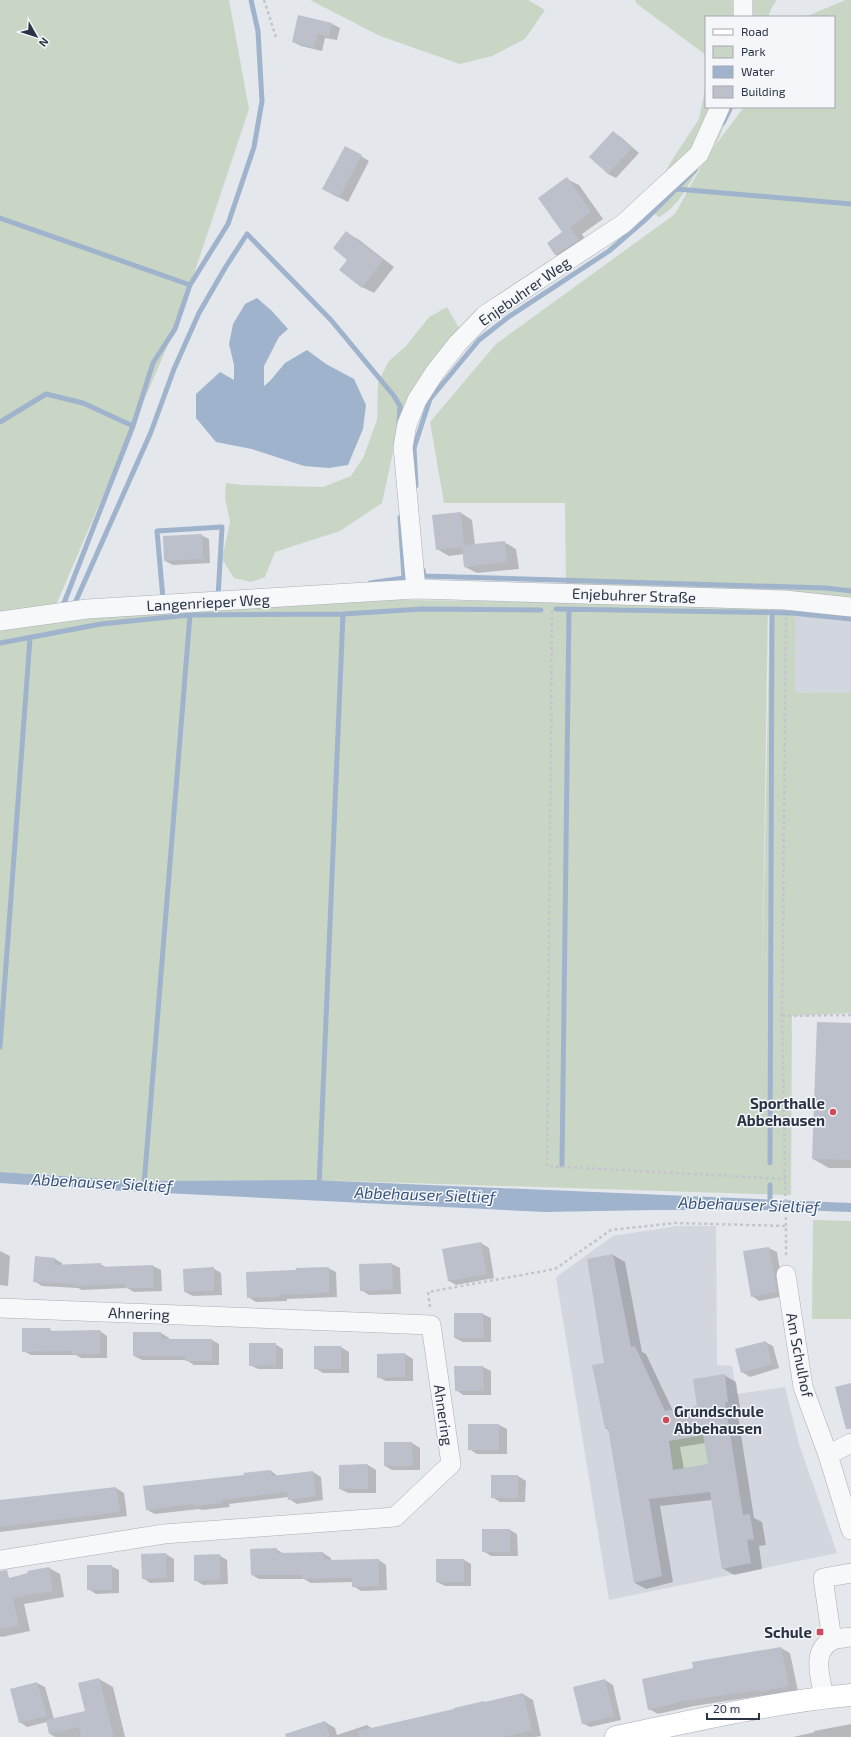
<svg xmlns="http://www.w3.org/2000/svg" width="851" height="1737" font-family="'Exo 2',sans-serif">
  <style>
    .built { fill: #d2d6de }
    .green { fill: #c9d6c5 }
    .water { fill: #9fb4cc }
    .shadow { fill: #0003; fill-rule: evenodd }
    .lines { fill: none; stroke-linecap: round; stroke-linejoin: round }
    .stream { stroke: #9fb4cc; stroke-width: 5 }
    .building { fill: #bbc0ca; fill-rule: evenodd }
    .minor-casing { stroke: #a9aeb7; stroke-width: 20 }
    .major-casing { stroke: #a3abb8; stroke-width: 23 }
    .path { stroke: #c2c5cb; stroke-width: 2.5; stroke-dasharray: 3 3; stroke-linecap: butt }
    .minor { stroke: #f7f8fa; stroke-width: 19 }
    .major { stroke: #fff; stroke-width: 22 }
    .poi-dot { fill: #d1495b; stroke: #f4f6f9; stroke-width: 1.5 }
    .labels { text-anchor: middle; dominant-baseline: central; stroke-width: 3; stroke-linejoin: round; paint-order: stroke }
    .street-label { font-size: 15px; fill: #2b3445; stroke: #f4f6f9 }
    .poi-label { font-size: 15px; font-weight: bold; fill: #2b3445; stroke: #f4f6f9; text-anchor: end }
    .water-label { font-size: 16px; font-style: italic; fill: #34527a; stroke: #f4f6f9 }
  </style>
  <rect width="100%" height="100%" fill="#e4e7ec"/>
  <!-- built -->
  <path class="built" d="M796,606L851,611V693L795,692Z
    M677,1226H716L717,1365L732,1366L737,1394L785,1387L799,1444L837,1553L609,1600L556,1277L613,1236Z"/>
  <!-- green -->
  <path class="green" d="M0,0H229L249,109L179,319L56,605L335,599L768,605L762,986L770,605L796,606L795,692L851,693V1013L792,1016L791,1195L314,1180L135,1181L0,1172Z
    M310,0H528L545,10L525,39L492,56L460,64L380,36Z
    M635,0H777L772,7L768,17H706V55L637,4Z
    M845,0H851V597L566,584L565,503H444L430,422L496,344L675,214L702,165C688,183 680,206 659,217L652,212L649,205L670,163L699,119L706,85V107H731L719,138L711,151L744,107H834V17H805Z
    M447,307L461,331L400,419L382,503L340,531L275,552L265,577L251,582L234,578L222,559L230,522L225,498L226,483L242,485L323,487L351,476L363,458L377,420L378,382L389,361L406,346L429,317Z
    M813,1220L851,1221V1319H812Z
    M703,1435L706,1451L714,1464L673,1470L669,1441Z"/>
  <!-- water -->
  <path class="water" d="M257,298L272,311L288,329L279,337L264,366V386L270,381L285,363L307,350L326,364L354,379L366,405L363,429L348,465L329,468L304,466L252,449L216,442L196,418V394L220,372L234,380V365L229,344L233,324L245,304Z
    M0,1172L135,1181L314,1180L851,1203V1212L795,1210H654L545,1212L104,1190L0,1183Z"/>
  <!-- shadow -->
  <path class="shadow" d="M299,16L332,24L340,28L337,40L325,38L322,51L301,46L293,42Z
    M613,132L621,137L639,153L616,178L608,174Z
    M361,156L369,161L348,202L331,193Z
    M567,179L579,185L603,219L582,234L590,247L568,262L556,255L548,243L564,232Z
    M346,233L358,239L394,267L374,293L362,287L348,259Z
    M461,513L472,520L475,545L504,542L516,549L519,569L477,573L465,567L464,554L449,556L437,549Z
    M201,535L209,539L210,563L173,565L165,561Z
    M851,1024V1168H829L813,1159Z
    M481,1243L489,1248L494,1278L456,1285L449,1281L443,1250Z
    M769,1248L777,1252L784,1296L759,1301L752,1296Z
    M0,1251L10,1256L8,1286L0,1285Z
    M613,1255L625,1262L642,1352L646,1354L673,1411L698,1407L724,1375L736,1382L740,1408L737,1409L754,1518L762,1522L766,1545L759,1546L762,1569L734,1575L722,1568L712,1500L660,1506L673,1582L646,1589L635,1583L609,1430L605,1428L606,1364ZM705,1443L709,1465L684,1469L680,1447Z
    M55,1259L62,1263V1265L100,1264L106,1267L153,1266L161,1270L162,1291L134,1292L127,1288L82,1290L78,1288L42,1286L34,1281Z
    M392,1264L400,1268L401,1294L369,1295L361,1290Z
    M213,1268L221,1273L222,1295L193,1296L185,1292Z
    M328,1268L336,1272L337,1297L287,1299V1301L256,1302L248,1297L297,1271Z
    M455,1314H483L491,1318V1342H463L455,1338Z
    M49,1329L54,1332L100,1331L107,1336V1358H81L76,1355H31L23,1351Z
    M161,1333L169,1338V1340H212L219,1344V1365H194L186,1360H142L134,1356Z
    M765,1342L773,1346L779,1368L750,1377L742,1372Z
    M275,1344L283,1349V1369H258L250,1365Z
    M341,1347L349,1352V1373H323L315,1368Z
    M405,1354L413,1359V1381H386L378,1377Z
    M455,1367H483L491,1371V1395H463L456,1390Z
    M499,1425L507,1429V1454H477L469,1449Z
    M385,1443H412L420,1448V1470H392L385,1466Z
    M368,1465L376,1470V1493H348L340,1489Z
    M271,1471L279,1477L313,1472L321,1477L323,1500L297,1504L289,1499V1497L229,1504L230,1507L202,1510L199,1509L155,1514L147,1510L245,1475Z
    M518,1476L526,1481L525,1502H500L492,1497Z
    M116,1488L124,1493L127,1516L0,1532V1501Z
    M510,1530L517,1534L518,1556H491L483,1551Z
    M276,1549L284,1554L323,1553L331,1558V1561L379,1560L386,1565L387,1590L361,1591L353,1586V1582L311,1583L304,1579H259L252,1575Z
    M166,1554L174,1559V1582L150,1583L143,1578L142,1555Z
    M219,1555L227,1560L228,1584L203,1585L195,1580Z
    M464,1560L471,1564V1586H445L437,1582Z
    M111,1566L119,1570V1593L96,1594L88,1589Z
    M49,1568L60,1574L64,1597L24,1604L30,1631L2,1637L0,1636V1581Z
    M781,1648L790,1653L798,1691L769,1697L766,1695L694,1706L658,1714L649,1709Z
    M99,1679L113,1687L125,1737H55L50,1734L47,1722L27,1727L20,1722L11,1690L37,1683L45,1687L54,1719L86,1712Z
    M605,1680L613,1685L621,1720L590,1727L582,1723Z
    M523,1694L533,1700L541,1736L535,1737H289L325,1722L335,1728L337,1735L367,1725L373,1729Z
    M851,1724V1737H793L815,1732L814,1731Z"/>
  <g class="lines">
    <!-- stream -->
    <path class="stream" d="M723,123L731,107
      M677,189L851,204
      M0,218L190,285
      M0,422L46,394L83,403L133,426
      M416,486L414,448L430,399L479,340L507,318L609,251L646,219L695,170
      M423,570L424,576L826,588L851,591
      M370,583L404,578L400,517
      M160,599H163L157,531L222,527L218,597
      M64,603L133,426L153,363L175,329L190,285L228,224L254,147L262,101L258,31L251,0
      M75,603L151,432L174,369L199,313L225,268L247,234L331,320L394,396L400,406L399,423
      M556,609L792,613L851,619
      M0,643L101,624L190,615L343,614L422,609L541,610
      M0,1047L30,638
      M770,1163L772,613
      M562,1165L569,610
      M144,1185L190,615
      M319,1186L343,614
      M770,1203V1185"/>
  </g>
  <!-- building -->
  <path class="building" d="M298,15L332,23L329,37L318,34L314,48L292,42Z
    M613,131L632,148L608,174L589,157Z
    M345,146L362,155L339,198L322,189Z
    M567,177L591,212L570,227L579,240L555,255L547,243L562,232L538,198Z
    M346,231L383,260L362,288L339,270L347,260L333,248Z
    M461,512L464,545L505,541L507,562L464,567L462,547L436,550L432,515Z
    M202,534L203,559L164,561L163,536Z
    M817,1022L851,1023V1160L812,1159Z
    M481,1242L487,1274L448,1281L442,1249Z
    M769,1247L777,1292L751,1297L743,1251Z
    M613,1254L631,1347L635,1346L665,1411L697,1406L693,1379L725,1374L728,1402H725L743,1515L750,1514L754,1539L747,1540L751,1563L722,1569L710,1492L649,1499L662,1576L634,1583L608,1428H605L592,1365L604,1363L587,1259ZM703,1435L708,1464L673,1470L669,1441Z
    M35,1256L55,1258L54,1265L101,1263V1267L153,1265L154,1288H125V1284L73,1286V1284L33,1282Z
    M392,1263L393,1290L360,1291L359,1264Z
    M214,1267V1291L184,1292L183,1269Z
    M329,1267V1293L279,1295V1297L247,1298L246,1272L296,1270V1268Z
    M454,1313H483L484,1338H454Z
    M22,1328H50V1331L100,1330V1354H72V1351L22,1352Z
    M133,1332H161V1339H212V1361H185V1356H133Z
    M766,1341L772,1364L741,1373L735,1349Z
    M249,1343H276V1365L249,1366Z
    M314,1346H341V1369H314Z
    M405,1353V1377L377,1378V1354Z
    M454,1366H483L484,1391H455Z
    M851,1383V1429H846L835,1387Z
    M468,1424H499V1450H468Z
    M384,1442H412L413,1466H384Z
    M368,1464V1489H339V1465Z
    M271,1470L272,1476L313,1471L316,1496L288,1500L287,1492L222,1500V1503L194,1506L193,1504L146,1510L143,1486L244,1475L243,1473Z
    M491,1475H518V1498H491Z
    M116,1487L120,1512L0,1527V1500Z
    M482,1529H510V1552H482Z
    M277,1548V1553L323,1552L324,1559H328V1560L379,1559V1586L352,1587V1578L302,1579V1575H251L250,1549Z
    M166,1553L167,1578L142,1579L141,1554Z
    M220,1554V1580L194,1581V1555Z
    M436,1559H464V1582H436Z
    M87,1565H112V1590H87Z
    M49,1567L53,1591L13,1598L19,1625L0,1629V1571L7,1570L9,1578L28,1573L27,1571Z
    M781,1647L789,1686L759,1692L758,1690L684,1701L648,1710L642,1679L693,1668L692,1662Z
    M99,1678L114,1737H81L79,1727L49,1734L46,1720L85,1711L78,1683Z
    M605,1679L614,1716L582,1724L573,1687Z
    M37,1682L47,1716L19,1723L10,1689Z
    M523,1693L532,1730L504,1737H359L358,1731L454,1709V1708L484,1701L485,1702Z
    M325,1721L330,1737H286L285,1734Z"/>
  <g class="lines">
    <!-- minor casing -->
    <g class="minor-casing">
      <path id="minor" d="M743,0V17
        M416,589L403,447L407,424L417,400L435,372L458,343L485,315L623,224L699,154L720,107
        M0,621L87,609L416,589L785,600L851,607
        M786,1275L803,1387L828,1455L851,1530
        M0,1308L431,1325L451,1464L395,1517L164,1534L0,1560
        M828,1455L851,1443
        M832,1640L823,1578L851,1573
        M824,1697C821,1680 810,1650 833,1640C838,1638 845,1638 851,1637"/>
    </g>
    <!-- major casing -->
    <g class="major-casing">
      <path id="major" d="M616,1737C694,1721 772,1702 851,1695"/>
    </g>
    <!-- path -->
    <path class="path" d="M264,0L276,37
      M552,611L547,1166L785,1179
      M782,1016L786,617
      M786,1226L782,1016L851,1015
      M430,1307L428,1292L555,1269L611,1230L675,1223L786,1226V1257"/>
    <!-- minor -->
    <use href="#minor" class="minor"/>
    <!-- major -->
    <use href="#major" class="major"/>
  </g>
  <!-- markers -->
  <g class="poi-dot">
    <circle cx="833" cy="1112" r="4"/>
    <circle cx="666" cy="1420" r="4"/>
    <rect x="816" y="1628" width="8" height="8" rx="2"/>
  </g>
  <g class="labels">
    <!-- street labels -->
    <g class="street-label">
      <text transform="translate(524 291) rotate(-35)">Enjebuhrer Weg</text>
      <text transform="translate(634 595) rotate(2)">Enjebuhrer Straße</text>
      <text transform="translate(208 602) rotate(-3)">Langenrieper Weg</text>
      <text transform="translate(139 1313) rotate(2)">Ahnering</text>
      <text transform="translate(800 1355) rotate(79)">Am Schulhof</text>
      <text transform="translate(444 1415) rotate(82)">Ahnering</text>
    </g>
    <!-- poi labels -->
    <g class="poi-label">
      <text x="825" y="1103">Sporthalle<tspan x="825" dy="17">Abbehausen</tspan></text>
      <text x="674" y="1411" text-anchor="start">Grundschule<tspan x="674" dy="17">Abbehausen</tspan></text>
      <text x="812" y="1632">Schule</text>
    </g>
    <!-- water labels -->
    <g class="water-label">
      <text transform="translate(102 1182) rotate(3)">Abbehauser Sieltief</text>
      <text transform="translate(425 1194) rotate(2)">Abbehauser Sieltief</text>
      <text transform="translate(749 1204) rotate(2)">Abbehauser Sieltief</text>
    </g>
  </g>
  <!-- legend -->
  <rect x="705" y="16" width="130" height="92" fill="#f4f6f9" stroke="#a4a8b1"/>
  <rect x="713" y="29" width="20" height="6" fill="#ffffff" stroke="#a4a8b1"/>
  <text x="741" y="36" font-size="12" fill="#2b3445">Road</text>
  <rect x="713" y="46" width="20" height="12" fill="#c9d6c5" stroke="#a4a8b1"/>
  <text x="741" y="56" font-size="12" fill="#2b3445">Park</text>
  <rect x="713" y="66" width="20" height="12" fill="#9fb4cc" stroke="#a4a8b1"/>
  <text x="741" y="76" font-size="12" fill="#2b3445">Water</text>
  <rect x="713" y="86" width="20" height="12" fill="#bbc0ca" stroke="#a4a8b1"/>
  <text x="741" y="96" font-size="12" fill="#2b3445">Building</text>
  <!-- north arrow -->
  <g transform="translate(36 36) rotate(129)" stroke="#f4f6f9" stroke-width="3" paint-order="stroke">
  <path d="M0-3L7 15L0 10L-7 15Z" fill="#2b3445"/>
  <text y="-6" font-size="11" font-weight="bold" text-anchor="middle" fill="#2b3445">N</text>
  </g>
  <!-- scale -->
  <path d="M707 1713v6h52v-6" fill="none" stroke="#2b3445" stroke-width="2"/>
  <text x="713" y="1713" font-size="12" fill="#2b3445" stroke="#f4f6f9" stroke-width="3" paint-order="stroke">20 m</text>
</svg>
